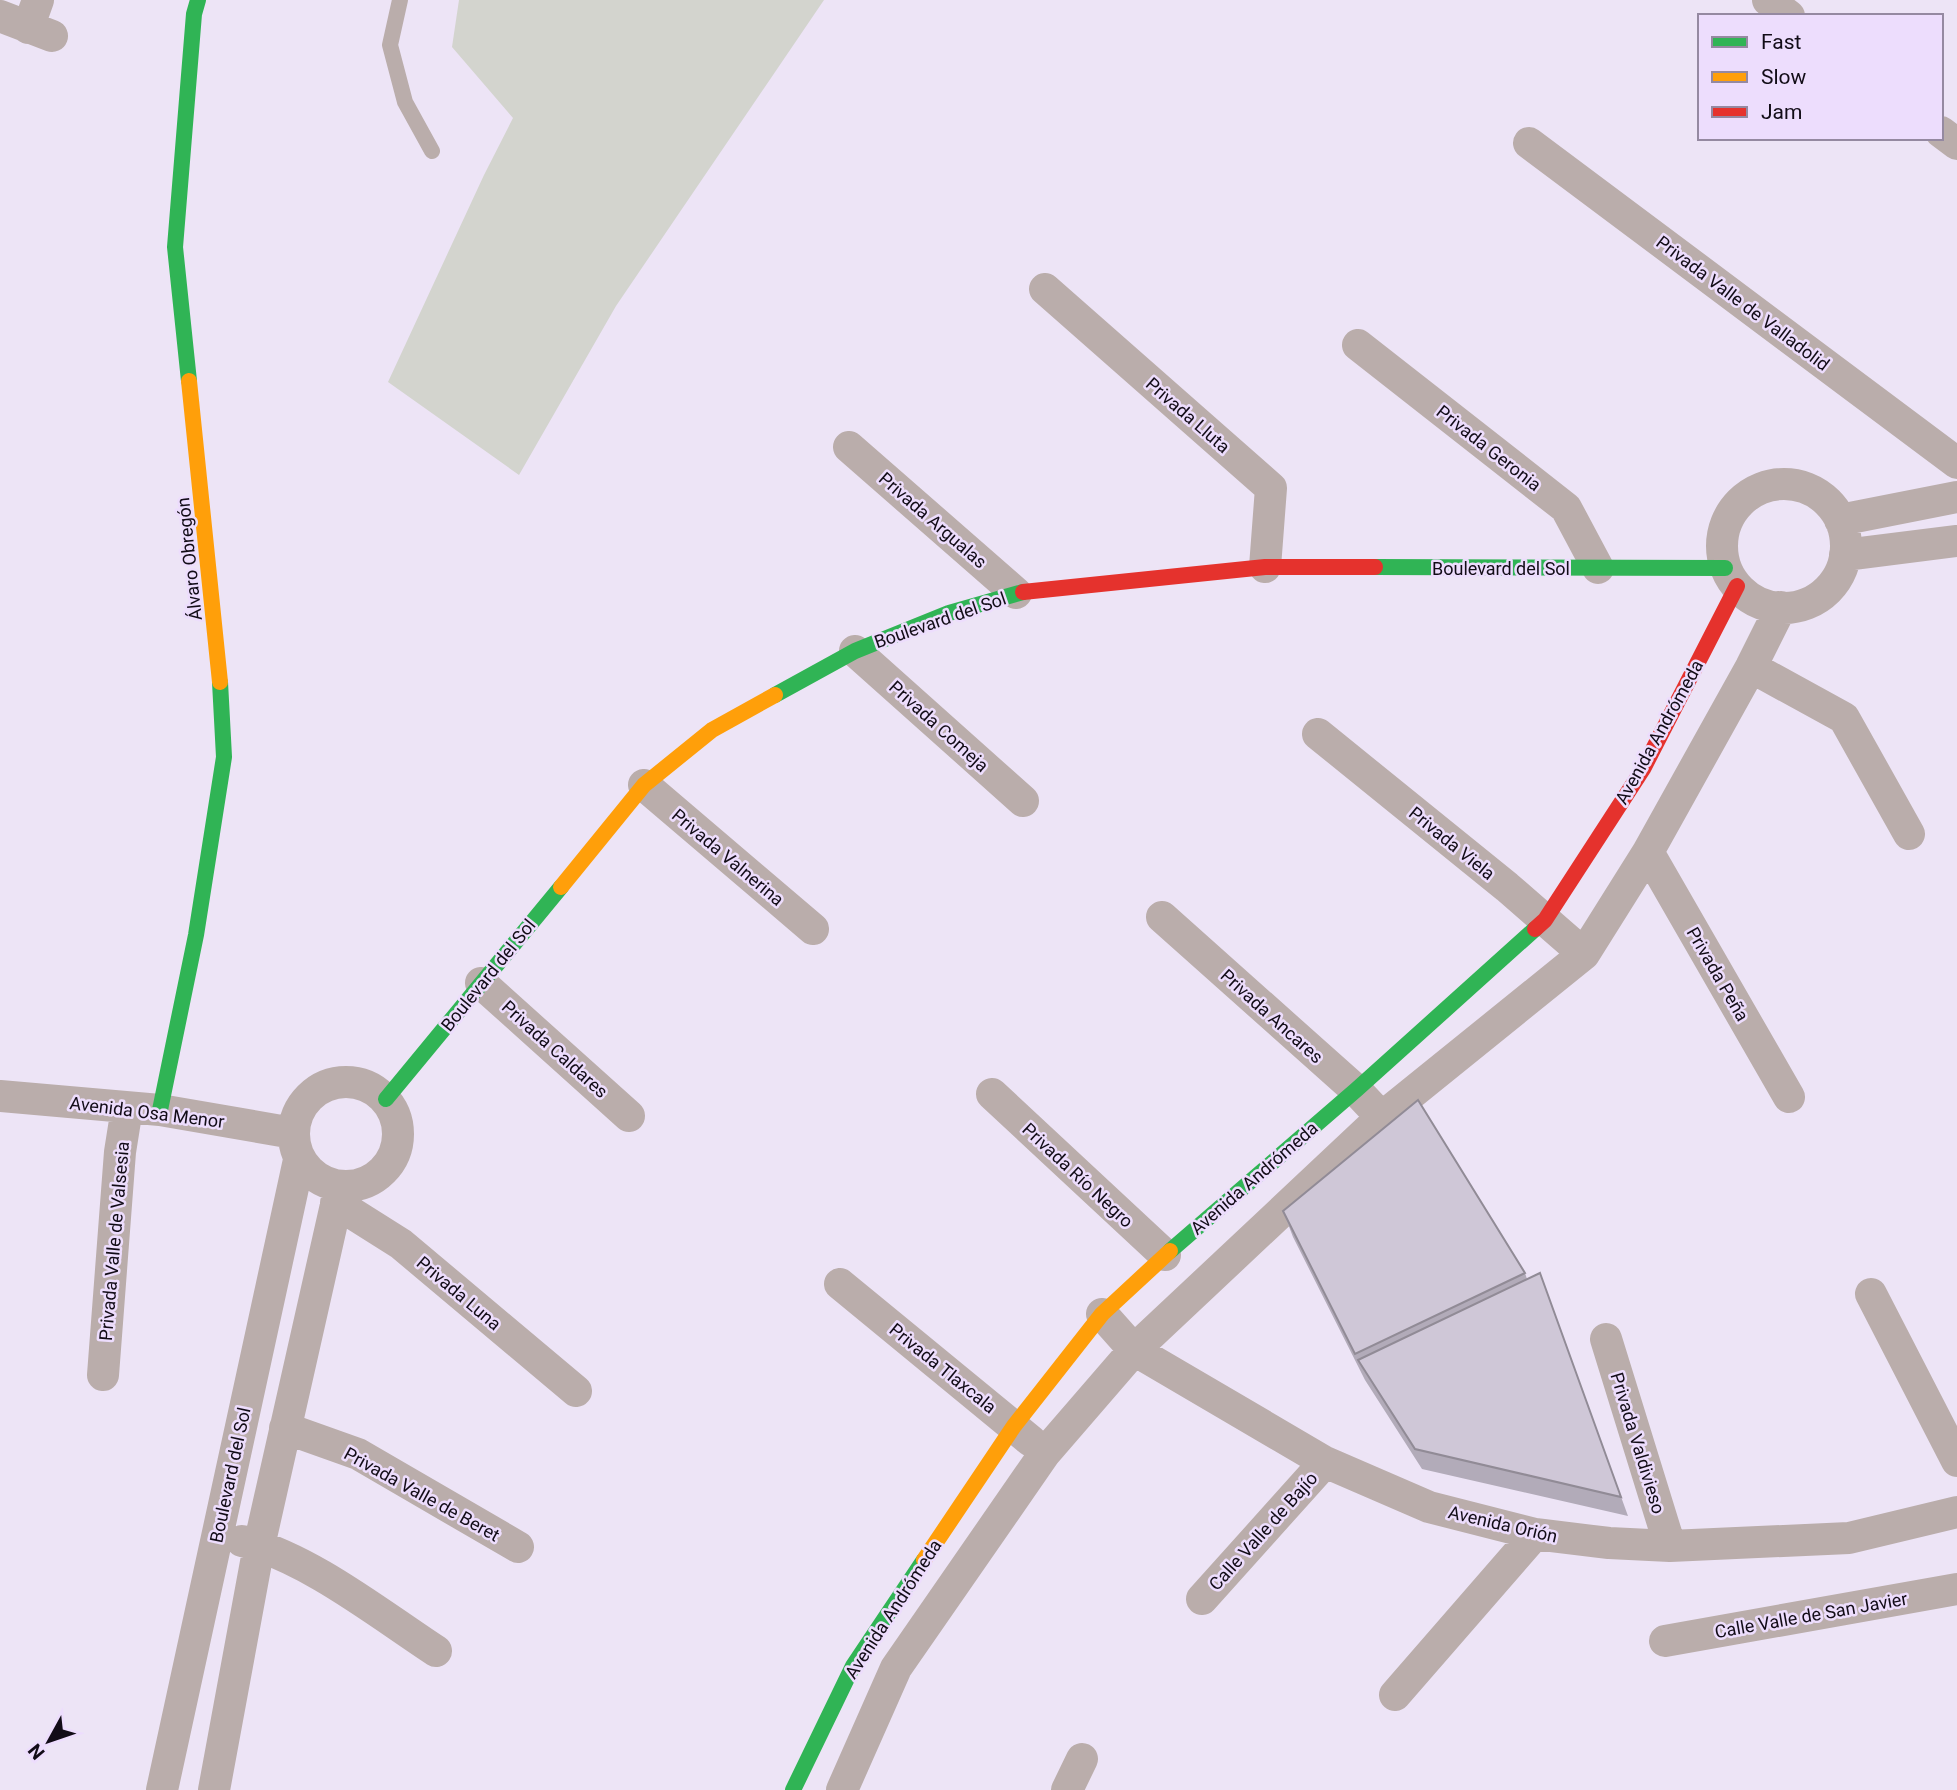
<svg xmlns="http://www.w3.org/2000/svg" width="1957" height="1790" font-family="Roboto,sans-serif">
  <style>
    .green { fill: #d3d4ce }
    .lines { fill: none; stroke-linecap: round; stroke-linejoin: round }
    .lane { stroke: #baadab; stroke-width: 16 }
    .street { stroke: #baadab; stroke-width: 32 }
    .fast { stroke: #30b455; stroke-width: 16 }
    .slow { stroke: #ff9f0a; stroke-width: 16 }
    .jam { stroke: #e5322d; stroke-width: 16 }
    .wall { fill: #b2abb9 }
    .building { fill: #cfc7d7; stroke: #918b96; stroke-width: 2 }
    .labels { text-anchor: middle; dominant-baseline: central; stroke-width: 5; stroke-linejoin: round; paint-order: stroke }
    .street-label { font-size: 18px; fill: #120c17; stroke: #edddfd }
  </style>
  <rect width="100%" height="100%" fill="#ede4f6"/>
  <!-- green -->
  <path class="green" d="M459,0H824L616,306L519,475L388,382L484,175L513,118L452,47Z"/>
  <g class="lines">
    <!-- lane -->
    <path class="lane" d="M400,0L390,45L405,102L432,151"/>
    <!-- street -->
    <path class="street" d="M1768,0L1789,16
      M0,16L52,36
      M28,28L38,0
      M1941,132L1957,144
      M1529,143L1957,463
      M1045,289L1271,488L1265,567
      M1358,345L1566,508L1598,568
      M849,447L1016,593
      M1722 546a62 62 0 1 1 124 0a62 62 0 1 1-124 0Z
      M1840,520L1957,497
      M1845,555L1957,541
      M855,651L1023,801
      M1751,667L1844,718L1909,834
      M1318,734L1507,887L1584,954
      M644,785L813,929
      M1648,852L1789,1097
      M1162,917L1356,1090L1371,1106
      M481,983L629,1116
      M294 1134a52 52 0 1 1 104 0a52 52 0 1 1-104 0Z
      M992,1094L1165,1255
      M0,1096L160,1110L293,1133
      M336,1203L401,1244L576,1391
      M840,1284L1031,1441
      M1871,1294L1957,1461
      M1102,1314L1134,1350L1325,1462L1429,1507L1535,1534L1609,1543L1670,1546L1849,1538L1957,1512
      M1606,1339L1670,1546
      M103,1375L120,1152L127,1108
      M285,1428L358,1454L518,1547
      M242,1541C309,1558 378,1613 436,1651
      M1202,1599L1325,1462
      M1665,1641L1957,1589
      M1395,1695L1535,1534
      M162,1790L299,1160
      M214,1790L259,1546L340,1187
      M842,1790L896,1668L1045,1453L1134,1350L1381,1118L1584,954L1648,852L1751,667L1781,607
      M1067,1790L1082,1759"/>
    <!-- fast -->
    <path class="fast" d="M189,381L175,247L194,14L198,0
      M1375,567L1725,568
      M775,695L855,651L949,613L1023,592
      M386,1099L561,887
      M160,1110L196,935L224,757L220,682
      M1170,1251L1356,1090L1535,929
      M793,1790L853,1666L924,1560"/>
    <!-- slow -->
    <path class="slow" d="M189,381L220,682
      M561,887L644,785L712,730L775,695
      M924,1560L1014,1426L1102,1314L1170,1251"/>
    <!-- jam -->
    <path class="jam" d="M1023,592L1265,567H1375
      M1535,929L1545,920L1643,769L1737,586"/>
  </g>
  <!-- wall -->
  <path class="wall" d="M1283,1211L1525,1273L1527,1279L1540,1273L1628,1516L1422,1469L1365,1380L1293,1237Z"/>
  <!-- building -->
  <path class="building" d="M1418,1100L1525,1273L1355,1354L1283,1211Z
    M1540,1273L1621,1497L1415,1449L1358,1360Z"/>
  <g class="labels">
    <!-- street labels -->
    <g class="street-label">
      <text transform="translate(1743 303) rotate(37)">Privada Valle de Valladolid</text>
      <text transform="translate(1188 415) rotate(41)">Privada Lluta</text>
      <text transform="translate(1489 448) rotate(38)">Privada Geronia</text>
      <text transform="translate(933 520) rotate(41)">Privada Argualas</text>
      <text transform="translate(189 559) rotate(-96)">Álvaro Obregón</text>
      <text x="1501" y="568">Boulevard del Sol</text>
      <text transform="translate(940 620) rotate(-19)">Boulevard del Sol</text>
      <text transform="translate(939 726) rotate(42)">Privada Comeja</text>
      <text transform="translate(1659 732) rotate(-61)">Avenida Andrómeda</text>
      <text transform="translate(1452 843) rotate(39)">Privada Viela</text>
      <text transform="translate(728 857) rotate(40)">Privada Valnerina</text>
      <text transform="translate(1718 974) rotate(60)">Privada Peña</text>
      <text transform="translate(488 975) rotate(-51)">Boulevard del Sol</text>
      <text transform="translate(1272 1016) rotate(42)">Privada Ancares</text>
      <text transform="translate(555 1049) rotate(42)">Privada Caldares</text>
      <text transform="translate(147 1112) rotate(7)">Avenida Osa Menor</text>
      <text transform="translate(1078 1175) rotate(43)">Privada Río Negro</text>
      <text transform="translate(1254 1178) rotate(-41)">Avenida Andrómeda</text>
      <text transform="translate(114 1241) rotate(-85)">Privada Valle de Valsesia</text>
      <text transform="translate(459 1293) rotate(40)">Privada Luna</text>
      <text transform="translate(943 1368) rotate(39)">Privada Tlaxcala</text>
      <text transform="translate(1638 1443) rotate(73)">Privada Valdivieso</text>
      <text transform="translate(230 1475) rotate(-78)">Boulevard del Sol</text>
      <text transform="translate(422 1494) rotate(29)">Privada Valle de Beret</text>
      <text transform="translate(1503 1524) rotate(13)">Avenida Orión</text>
      <text transform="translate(1263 1531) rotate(-48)">Calle Valle de Bajío</text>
      <text transform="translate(893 1609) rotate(-57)">Avenida Andrómeda</text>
      <text transform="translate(1811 1615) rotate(-10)">Calle Valle de San Javier</text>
    </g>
  </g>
  <!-- legend -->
  <rect x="1698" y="14" width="245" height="126" fill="#edddfd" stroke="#9589a1" stroke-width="2"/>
  <rect x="1712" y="37" width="35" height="10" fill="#30b455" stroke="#9589a1" stroke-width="2"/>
  <text x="1761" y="49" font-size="21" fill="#120c17">Fast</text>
  <rect x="1712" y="72" width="35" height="10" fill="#ff9f0a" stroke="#9589a1" stroke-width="2"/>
  <text x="1761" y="84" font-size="21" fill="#120c17">Slow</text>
  <rect x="1712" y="107" width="35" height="10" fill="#e5322d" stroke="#9589a1" stroke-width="2"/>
  <text x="1761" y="119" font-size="21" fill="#120c17">Jam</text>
  <!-- north arrow -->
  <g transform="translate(49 1741) rotate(230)" stroke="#edddfd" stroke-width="5" paint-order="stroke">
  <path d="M0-5L12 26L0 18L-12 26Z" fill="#120c17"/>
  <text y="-10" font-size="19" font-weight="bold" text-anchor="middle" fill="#120c17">N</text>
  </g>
</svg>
